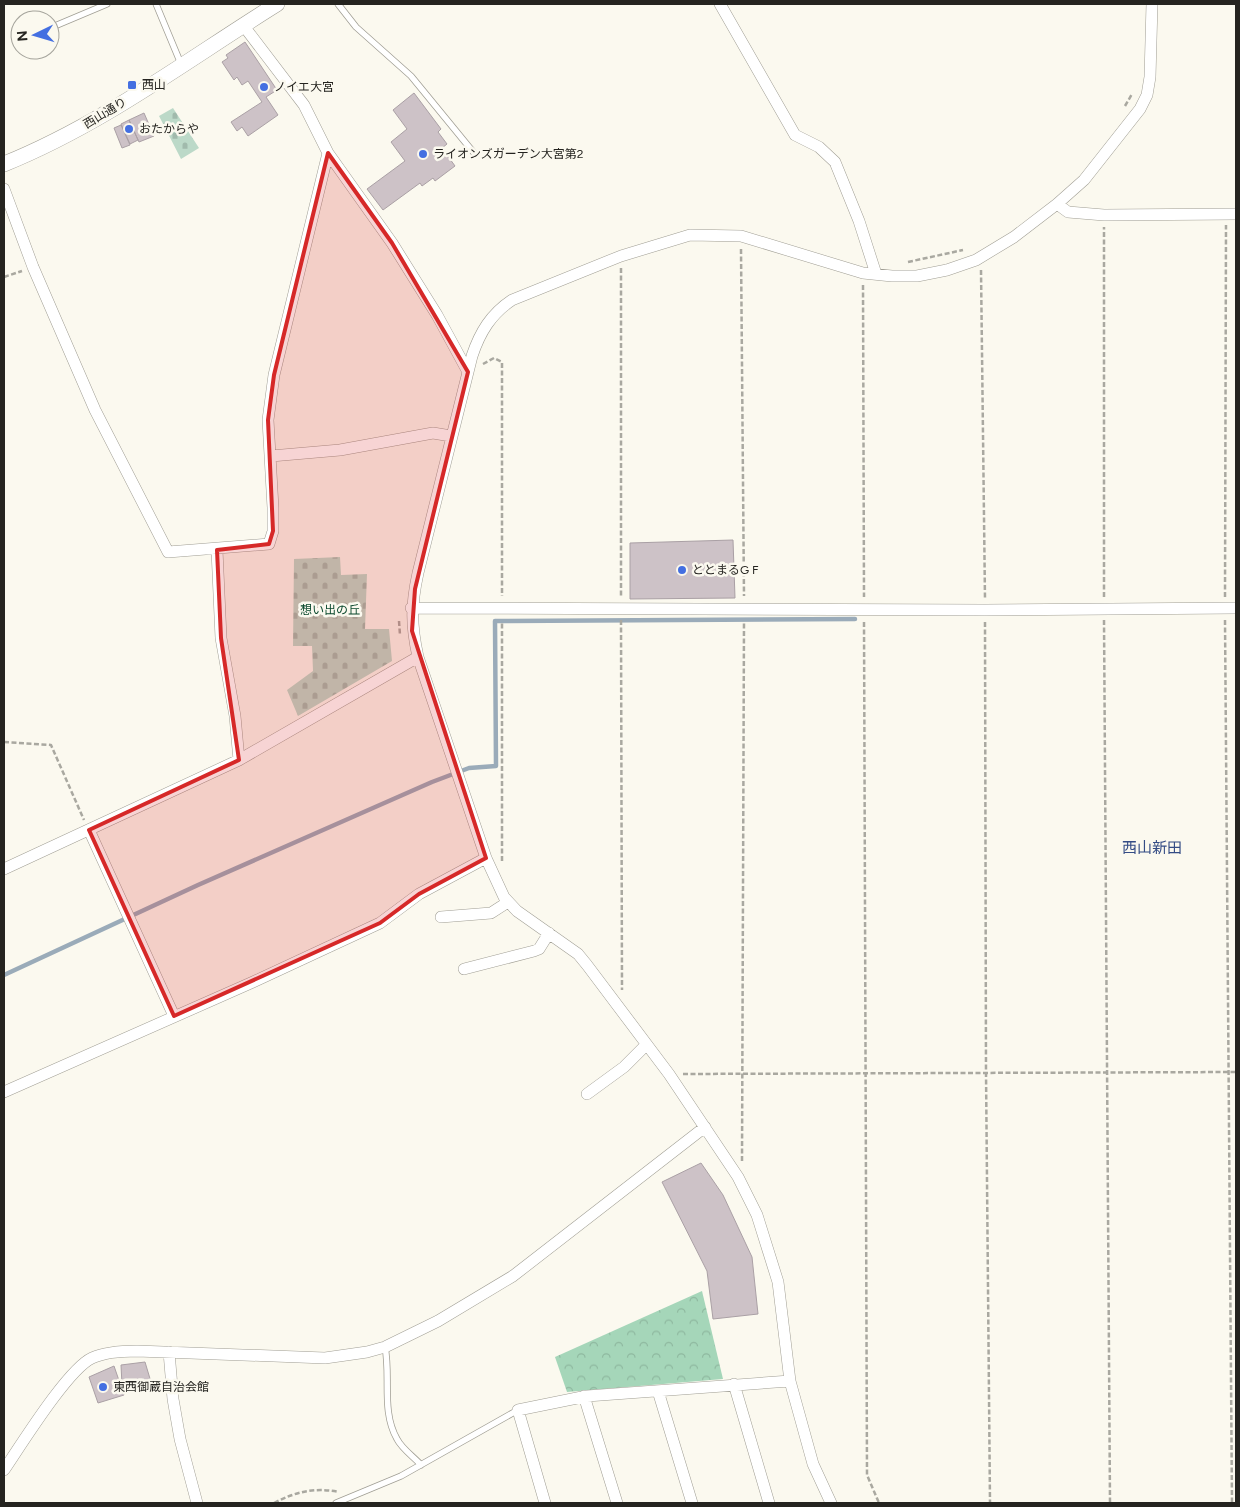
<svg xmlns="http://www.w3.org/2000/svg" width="1240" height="1507" font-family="Figtree,'Noto Sans JP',sans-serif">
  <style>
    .forest { fill: url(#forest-crowns) }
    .cemetery { fill: url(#cemetery-stones) }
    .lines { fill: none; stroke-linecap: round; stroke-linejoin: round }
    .stream { stroke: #9aabb9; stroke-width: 4.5 }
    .building { fill: #cdc2c7; stroke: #aaa0a5 }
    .lane-casing { stroke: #a09e94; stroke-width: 7 }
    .street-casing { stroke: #a09e94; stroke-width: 12 }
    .secondary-casing { stroke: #a09e94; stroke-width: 16 }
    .path { stroke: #a9a8a0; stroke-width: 2.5; stroke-dasharray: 5 2.5; stroke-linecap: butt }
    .lane { stroke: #fff; stroke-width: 5.5 }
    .street { stroke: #fff; stroke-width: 11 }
    .secondary { stroke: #fff; stroke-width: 15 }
    .marked { fill: #d62828; fill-opacity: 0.2; stroke: #d62828; stroke-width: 4; stroke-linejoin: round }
    .poi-dot { fill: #446fe1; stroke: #fbf9ef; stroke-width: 2 }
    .labels { text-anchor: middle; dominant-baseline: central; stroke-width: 5; stroke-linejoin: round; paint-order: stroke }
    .poi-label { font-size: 12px; fill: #252420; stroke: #fbf9ef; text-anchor: start }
    .street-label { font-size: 12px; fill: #252420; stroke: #fbf9ef }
    .park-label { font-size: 12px; fill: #0a482d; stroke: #fbf9ef }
    .quarter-label { font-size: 15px; fill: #344c85; stroke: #fbf9ef }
  </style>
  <defs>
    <pattern id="forest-crowns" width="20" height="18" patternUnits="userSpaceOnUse" patternTransform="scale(1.25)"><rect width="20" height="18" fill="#a5d6b9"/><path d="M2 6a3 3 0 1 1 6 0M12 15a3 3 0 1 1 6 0" fill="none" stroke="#8eb89f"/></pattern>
    <pattern id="cemetery-stones" width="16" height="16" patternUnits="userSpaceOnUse" patternTransform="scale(1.25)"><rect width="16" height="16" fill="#bcd9c8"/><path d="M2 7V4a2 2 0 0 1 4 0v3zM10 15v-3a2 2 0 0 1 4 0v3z" fill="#a1baac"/></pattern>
  </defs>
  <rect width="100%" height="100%" fill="#fbf9ef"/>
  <!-- forest -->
  <path class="forest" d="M702,1291L723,1379L567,1392L555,1357Z"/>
  <!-- cemetery -->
  <path class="cemetery" d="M173,108L199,148L181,159L159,116Z
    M340,557L341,575L367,574L365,629H389L392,661L298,716L287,690L313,671L312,646H293L294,559Z"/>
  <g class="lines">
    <!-- stream -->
    <path class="stream" d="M4,975L198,885L432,782L469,768L496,766L495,621L855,619"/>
  </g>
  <!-- building -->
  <path class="building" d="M245,42L277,90L266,97L278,115L248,136L242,127L237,131L231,122L262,102L248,81L242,85L237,77L234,80L222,62L228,58L226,55Z
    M414,93L441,129L438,132L447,144L442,148L455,166L435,181L433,178L422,186L420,183L383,210L367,189L405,161L391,142L407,129L393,110Z
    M144,113L154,136L139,142L129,120Z
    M129,120L138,140L130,144L121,124Z
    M121,125L130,145L122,148L114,128Z
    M733,540L735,598L630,599V543Z
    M701,1163L723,1195L752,1257L758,1314L713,1319L707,1271L662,1182Z
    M145,1362L151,1382L122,1385L121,1365Z
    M114,1366L124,1395L98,1403L89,1377Z"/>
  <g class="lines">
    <!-- lane casing -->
    <g class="lane-casing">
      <path id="lane" d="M156,4L181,64
        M338,4L356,27L411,76L474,153
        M50,28L107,4
        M385,1347C391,1377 381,1411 397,1439C402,1449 414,1457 421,1465
        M336,1503L401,1476L518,1410"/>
    </g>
    <!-- street casing -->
    <g class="street-casing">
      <path id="street" d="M720,4L795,135L819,147L835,162L859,221L876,274
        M243,25L304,105L328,153L392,243L437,315L468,372
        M4,189L33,267L95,410L168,552L269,544L273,531V508L268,420L274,375L328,153
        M1057,204L1068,212L1104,215L1236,214
        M271,456L340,450L433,433L451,436
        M217,550L221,638L235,716L239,760
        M411,608L985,610L1236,608
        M89,830L174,1016
        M4,869L239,760L418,657
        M441,917L491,913L508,902
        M464,969L534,951L539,949L549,933
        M4,1092L253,982L380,923L419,894L486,858
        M587,1094L624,1067L646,1045
        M169,1352L173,1399L180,1439L197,1503
        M734,1384L769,1503
        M658,1391L692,1503
        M584,1396L617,1503
        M4,1470C21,1445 68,1369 92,1358C105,1352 123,1351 137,1351L325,1358L367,1352L385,1347L438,1321L513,1276L705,1127
        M545,1503L518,1410L587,1396L790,1381
        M831,1503L813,1464L790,1381L778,1282L757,1215L738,1177L669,1074L587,965L578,954L517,911L504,897L486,858L418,657C411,625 411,605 418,573L472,356C480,332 491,314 512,300L621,256L690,235L741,236L863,273L892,276H917L947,270L976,260L1014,237L1057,204L1084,180L1140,109L1147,95L1150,77L1152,4"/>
    </g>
    <!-- secondary casing -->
    <g class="secondary-casing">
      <path id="secondary" d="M4,164C103,124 187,60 277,4"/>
    </g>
    <!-- path -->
    <path class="path" d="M1125,106L1132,94
      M741,249L744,596
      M908,262L963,250
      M621,268V597
      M981,270L985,599
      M4,277L22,271
      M863,285L864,597
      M483,364L494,358L502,362V596
      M1104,597V227
      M1225,597L1226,225
      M621,620L622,990
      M1104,620L1110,1503
      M1225,620L1232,1503
      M399,621L400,635
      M864,622L867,1475L879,1503
      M985,622L986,1072L990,1503
      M4,742L51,745L84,820
      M502,861V621
      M683,1074L1236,1072
      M742,1161L744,622
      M274,1503C295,1492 315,1487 339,1492"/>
    <!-- lane -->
    <use href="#lane" class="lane"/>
    <!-- street -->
    <use href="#street" class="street"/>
    <!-- secondary -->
    <use href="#secondary" class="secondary"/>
  </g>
  <!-- marked area -->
  <path class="marked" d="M328,153L392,243L468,372L415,589L412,631L486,858L419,894L380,923L174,1016L89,830L239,760L221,638L217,550L269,544L273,531L268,420L274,375Z"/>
  <!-- markers -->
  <g class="poi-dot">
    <rect x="127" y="80" width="10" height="10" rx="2.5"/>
    <circle cx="264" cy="87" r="5"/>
    <circle cx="129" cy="129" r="5"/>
    <circle cx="423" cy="154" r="5"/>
    <circle cx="682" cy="570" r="5"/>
    <circle cx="103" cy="1387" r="5"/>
  </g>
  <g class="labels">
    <!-- poi labels -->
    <g class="poi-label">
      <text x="142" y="85">西山</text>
      <text x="274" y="87">ノイエ大宮</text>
      <text x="139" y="129">おたからや</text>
      <text x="433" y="154">ライオンズガーデン大宮第2</text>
      <text x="692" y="570">ととまるG F</text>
      <text x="113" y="1387">東西御蔵自治会館</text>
    </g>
    <!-- street labels -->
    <g class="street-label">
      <text transform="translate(105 113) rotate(-31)">西山通り</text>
    </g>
    <!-- park labels -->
    <g class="park-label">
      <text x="330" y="610">想い出の丘</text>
    </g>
    <!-- quarter labels -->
    <g class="quarter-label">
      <text x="1152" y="848">西山新田</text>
    </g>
  </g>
  <!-- border -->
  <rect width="1240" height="1507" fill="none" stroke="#252420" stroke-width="10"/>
  <!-- north arrow -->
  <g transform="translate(35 35) rotate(265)"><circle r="24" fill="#fbf9ef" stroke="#a5a49c"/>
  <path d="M0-4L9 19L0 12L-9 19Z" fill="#446fe1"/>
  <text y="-8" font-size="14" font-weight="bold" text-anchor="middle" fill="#252420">N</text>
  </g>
</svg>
